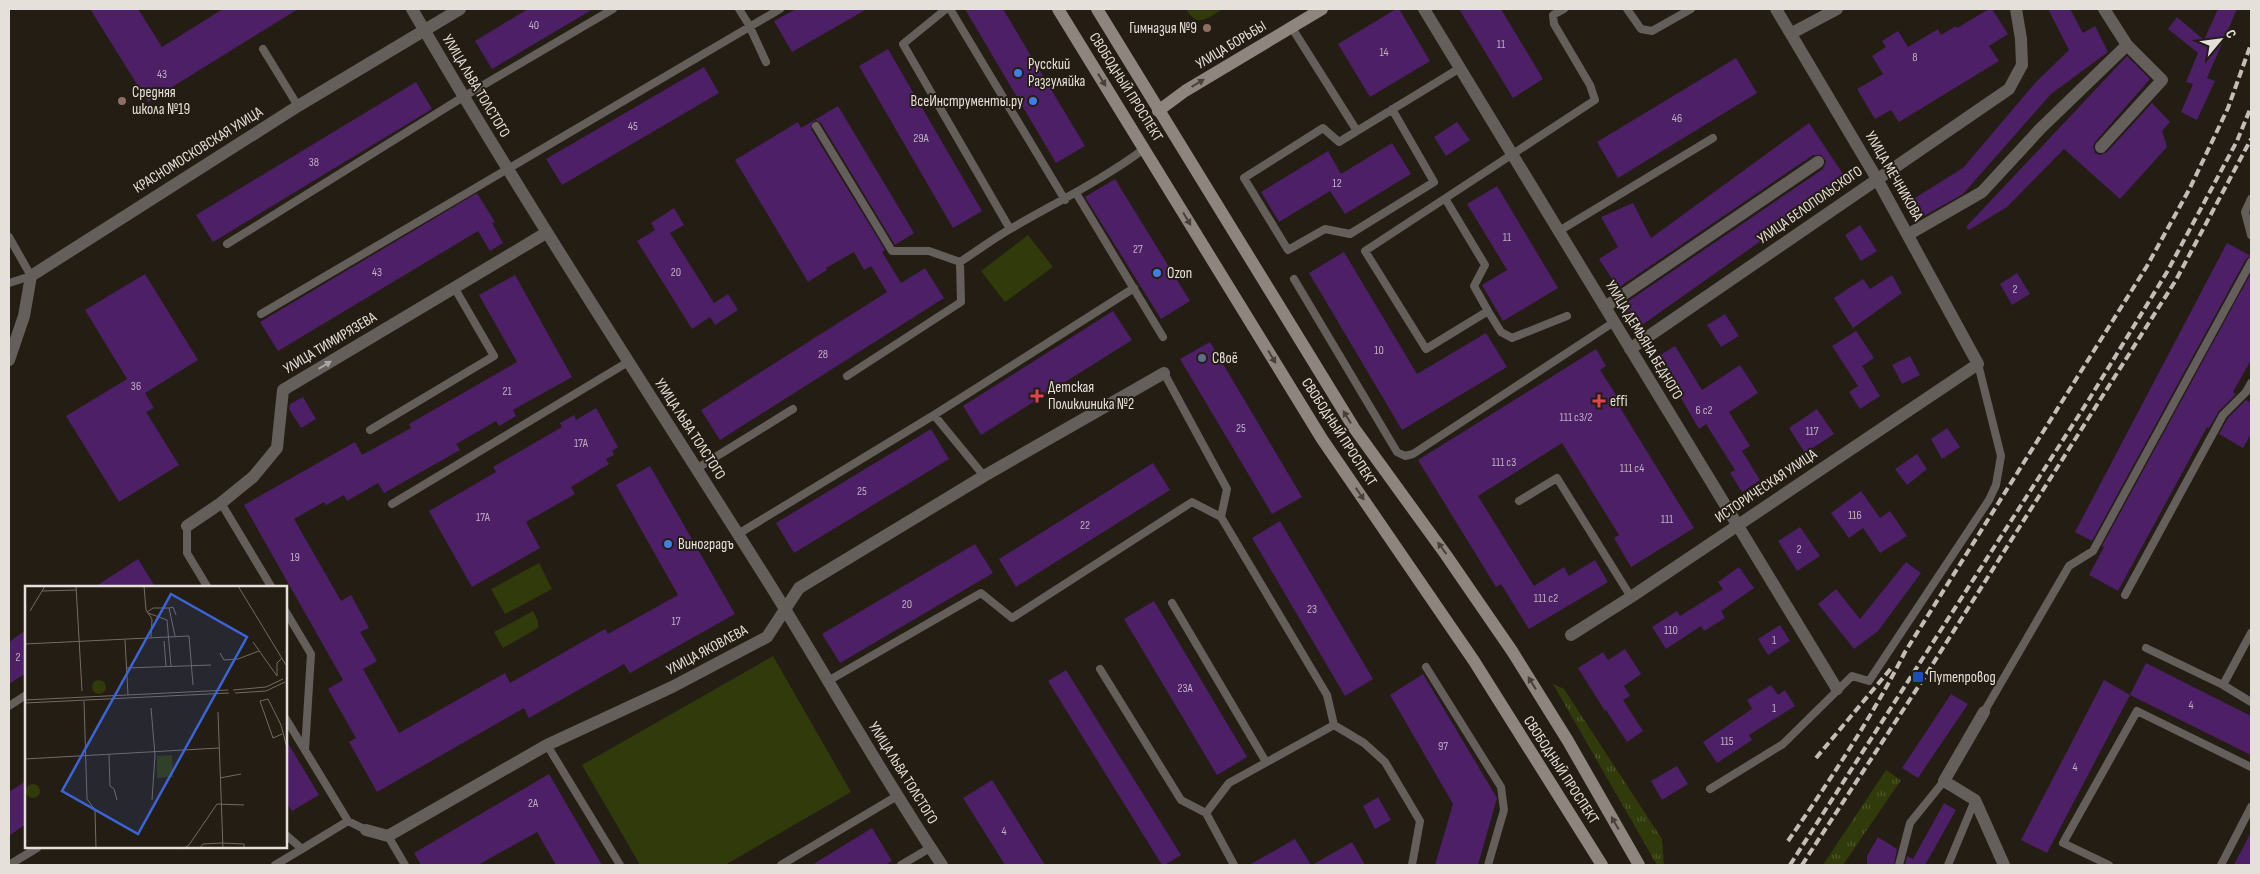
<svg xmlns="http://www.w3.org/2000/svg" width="2260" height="874" font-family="'Sofia Sans Condensed',sans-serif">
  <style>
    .grass { fill: url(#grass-tufts) }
    .park { fill: #303a0a }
    .building { fill: #4c1f67 }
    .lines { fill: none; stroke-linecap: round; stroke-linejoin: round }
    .lane { stroke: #655f5b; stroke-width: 8 }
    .street { stroke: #655f5b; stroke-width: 12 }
    .secondary { stroke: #8d857e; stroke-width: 12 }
    .rail { stroke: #c2bdb6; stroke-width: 4; stroke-dasharray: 8 4; stroke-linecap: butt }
    .oneway { fill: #494138 }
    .oneway2 { fill: #aba6a1 }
    .education-dot { fill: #8d6e63; stroke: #241d13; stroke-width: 2 }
    .shop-dot { fill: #3f7fe0; stroke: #241d13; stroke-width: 2 }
    .service-dot { fill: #5c6f8a; stroke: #241d13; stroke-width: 2 }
    .health-dot { fill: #e0444e; stroke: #241d13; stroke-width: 2 }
    .transit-dot { fill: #1a4fb4; stroke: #241d13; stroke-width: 2 }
    .labels { text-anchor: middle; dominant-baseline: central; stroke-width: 4; stroke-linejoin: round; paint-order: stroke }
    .number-label { font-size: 12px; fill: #bfb0bd }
    .poi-label { font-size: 15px; fill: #e5e0da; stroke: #241d13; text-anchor: start }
    .street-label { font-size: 15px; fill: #e5e0da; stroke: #241d13 }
    .inset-road { fill: none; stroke: #716b63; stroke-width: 1 }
    .view { fill: #3b64d8; fill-opacity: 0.15; stroke: #3b64d8; stroke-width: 2.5 }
    .inset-edge { fill: none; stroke: #e5e0da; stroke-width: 2.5 }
  </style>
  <defs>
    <pattern id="grass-tufts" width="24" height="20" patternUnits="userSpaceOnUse" patternTransform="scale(1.25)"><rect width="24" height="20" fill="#303a0a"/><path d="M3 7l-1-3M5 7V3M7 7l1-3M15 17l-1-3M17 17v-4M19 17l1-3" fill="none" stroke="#4e562d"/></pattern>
  </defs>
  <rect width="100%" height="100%" fill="#241d13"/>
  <!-- grass -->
  <path class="grass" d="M1553,684L1564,689L1662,839L1664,865H1657Z
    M1886,770L1901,780L1843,865H1823Z"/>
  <!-- park -->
  <path class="park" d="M1186,9H1223C1207,18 1198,29 1186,9Z
    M1028,235L1053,267L1005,302L981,271Z
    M539,563L552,589L505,614L491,589Z
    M533,611L538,621V628L503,648L494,632Z
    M773,656L851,792L725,865H640L582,765Z"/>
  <!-- building -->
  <path class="building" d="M90,9H138L162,47L223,9H298L148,102Z
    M528,9H593L492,69L475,41Z
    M796,9H867L792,52L774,21Z
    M965,9H1003L1085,146L1056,163Z
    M1396,9H1399L1430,61L1370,97L1338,44Z
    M1459,9H1501L1543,79L1513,98Z
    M1989,9H1992L2008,34L1989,46L1999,61L1899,122L1891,110L1875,119L1857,89L1883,74L1872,56L1886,47L1882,41L1898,31L1908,47L1938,29L1941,35L1956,26L1957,28Z
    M2048,9H2070L2083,33L2095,26L2108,52L2051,94L1963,194L1924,216L1922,213L1919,215L1910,201L1963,168L2036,82L2069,50Z
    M2218,9H2237L2207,78L2215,81L2197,120L2181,112L2193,84L2186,82L2198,53L2168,29L2177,17L2204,40Z
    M888,49L982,211L953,228L859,66Z
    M2127,56L2150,79L2095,142L2093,146L2095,153L2100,155L2107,152L2152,103L2170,122L2162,131L2167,147L2120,199L2064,149L2007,207L1969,230L1966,227Z
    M1736,58L1757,93L1618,178L1597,142Z
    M704,67L719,93L562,185L546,159Z
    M416,82L432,109L213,242L196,215Z
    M838,106L914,233L895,245L821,123L816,120L813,122L811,129L885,250L882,252L901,283L925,268L944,298L720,440L701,410L887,292L871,266L864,270L854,252L826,268L827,270L808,282L735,160L798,122L801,128Z
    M1457,122L1470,140L1446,156L1434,137Z
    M1809,123L1847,180L1635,330L1624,313L1631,308L1627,302L1823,169L1826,161L1821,155H1813L1618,288L1599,259L1618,247L1601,217L1633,203L1651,238Z
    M1392,143L1411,174L1345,214L1330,191L1279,222L1261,192L1328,151L1341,174Z
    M1115,179L1190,301L1161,319L1085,197Z
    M1497,186L1558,288L1503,321L1482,285L1507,270L1467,204Z
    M477,193L495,222L492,223L503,243L490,251L478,231L278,351L260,322Z
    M674,208L684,225L670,233L714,303L728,294L738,310L715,325L710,317L692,329L637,241L655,230L651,223Z
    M1860,225L1877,251L1861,261L1845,235Z
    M2227,243L2251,256L2246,259L2092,541L2075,532Z
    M1344,252L1417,374L1486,333L1507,367L1402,430L1309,273Z
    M2017,273L2030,294L2012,305L2000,284Z
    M2251,273V360L2233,392L2236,394L2219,411L2209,428L2207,427L2118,591L2089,575L2104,547L2102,546Z
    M145,274L198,360L145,393L154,408L146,412L179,465L119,502L66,416L127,379L85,310Z
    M515,275L572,377L513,410L516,416L499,426L496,421L456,444L460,450L384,493L378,483L347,501L344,495L326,505L324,502L294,519L341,601L351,595L369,628L360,632L377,661L363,669L399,733L505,673L510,683L605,629L608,634L678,595L616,485L650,466L735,614L630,673L624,664L529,718L524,708L377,792L349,742L356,738L328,689L343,680L244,505L355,442L362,455L411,428L409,424L517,362L479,295Z
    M1892,275L1902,293L1853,328L1834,298L1863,279L1870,289Z
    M1113,311L1132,340L981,435L963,406Z
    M1725,314L1739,336L1721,347L1707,325Z
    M1856,331L1874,358L1862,366L1880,396L1860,409L1849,392L1858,386L1832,346Z
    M1210,342L1302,497L1272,514L1180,359Z
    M1675,346L1702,390L1740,365L1758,393L1729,412L1750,446L1742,451L1760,480L1742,492L1730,473L1735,470L1706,424L1699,429L1657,357Z
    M1596,349L1606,366L1600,370L1622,404L1619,406L1694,528L1631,567L1614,538L1619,535L1562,443L1478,496L1534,586L1564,567L1569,576L1595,560L1608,582L1529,629L1501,584L1496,587L1418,460Z
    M1910,356L1920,375L1902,384L1892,365Z
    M303,397L316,419L301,428L289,409L290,404Z
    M2246,400L2251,403V434L2243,448L2219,434L2228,418Z
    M596,408L618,447L612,451L614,455L606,459L609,464L571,487L575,494L526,522L540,548L472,587L429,511L496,472L493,467L562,427L560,423L574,415L576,420Z
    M1817,409L1834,434L1805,453L1789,428Z
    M1947,428L1960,447L1942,459L1931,439Z
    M931,429L949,459L794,553L776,523Z
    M1917,454L1927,469L1907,485L1895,469Z
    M1153,463L1170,490L1016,587L999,559Z
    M1861,491L1880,518L1890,511L1907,536L1880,553L1863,528L1849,538L1831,513Z
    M1280,521L1373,679L1345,696L1252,538Z
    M1800,527L1820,556L1797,571L1778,541Z
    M975,544L993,573L840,663L822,634Z
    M138,559L156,588H93Z
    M1906,562L1921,573L1878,631L1854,649L1818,604L1836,589L1860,619Z
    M1739,567L1754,588L1721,611L1725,618L1704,631L1701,626L1666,649L1652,627L1677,611L1680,616L1723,589L1718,582Z
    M1154,601L1247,757L1217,775L1124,619Z
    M1780,625L1790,641L1768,655L1758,639Z
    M26,630V673L9,684V642Z
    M1625,649L1641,674L1624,686L1630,696L1623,700L1643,731L1627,742L1606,710L1605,711L1578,668L1603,652L1608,660Z
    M2146,663L2251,716V755L2130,695Z
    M1066,670L1181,855L1165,865H1162L1048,681Z
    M1423,674L1497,798L1478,865H1435L1453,804L1390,695Z
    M2104,680L2130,695L2047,853L2021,840Z
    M1771,685L1778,695L1785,690L1795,706L1749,735L1752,740L1717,763L1703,742L1752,709L1747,700Z
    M1951,694L1968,704L1918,778L1902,768Z
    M286,740L319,795L292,811L286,802Z
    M1677,766L1688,784L1662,800L1651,781Z
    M549,774L602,865H556L537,832L478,865H421L414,853Z
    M992,780L1045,865H1005L963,798Z
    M26,781V824L9,836V792Z
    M1378,797L1391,820L1375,829L1363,806Z
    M1944,803L1956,810L1925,865H1905L1907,856L1913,859Z
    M872,828L892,861L885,865H812Z
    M2251,832V865H2234Z
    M1878,837L1897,849L1894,865H1867V856Z
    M1295,839L1311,865H1249Z
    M1352,842L1365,865H1312Z"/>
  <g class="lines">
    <!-- lane -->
    <path class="lane" d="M739,9L749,25L766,62
      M946,9L903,44L1010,229
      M950,9L1065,200
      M1627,9L1641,29L1652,31L1691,9
      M1292,28L1357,131L1460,68
      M263,49L298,106
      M816,126L892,251H929L960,262
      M1357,131L1339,142L1323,128L1244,178L1288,250L1325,229L1350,234L1434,182L1392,109
      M1076,193L1163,337
      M2251,199L2245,212L2251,235
      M1446,200L1485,265L1474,286L1488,311L1426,349L1365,251L1595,100L1590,85L1554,24L1553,15L1564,9
      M1559,231L1713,138
      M9,237L31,276L9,283
      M227,244L463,97L613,9
      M1294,279L1397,452L1405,456L1413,454L1614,322
      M1488,311L1501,332L1512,338L1567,316
      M261,314L780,9
      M1164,373L1227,489L1221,517L1327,695L1334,725L1364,743L1385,762L1420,821L1412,865
      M847,376L961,302L960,262C977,251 994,238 1012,228C1057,202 1102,180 1144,149
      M934,415L984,476
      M370,430L494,356L454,287
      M696,469L793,409
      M1519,501L1557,478L1631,597
      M221,503L272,588
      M392,504L628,362
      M187,526V553L208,588
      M738,534L934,415L1134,288
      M2125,595L2223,415L2246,392L2251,383
      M1172,603L1266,762
      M286,612L311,654L305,750
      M2251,633L2223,685L2251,702
      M2146,648L2223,685
      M1426,667L1501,787L1504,810L1488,865
      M1100,669L1181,800L1206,813L1234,865
      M828,681L981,593L1012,618L1192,502L1221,517
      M9,706L26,695
      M1984,712L2069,566L2093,551L2251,262
      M286,719L348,821L366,830
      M547,745L620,865
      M1710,789L1783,744L1852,676L1869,681L1989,500L1996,485L2001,456L1978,364
      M1206,813L1229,783L1334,725
      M286,835L302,849L348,821
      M388,836L405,865
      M9,865L37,848
      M275,865L302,849
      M781,865L897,796
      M901,865L930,848
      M1899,865L1910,823L1944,781
      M1948,865L1975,800
      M2109,865L2063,843L2137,711L2251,767
      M2221,865L2251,807"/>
    <!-- street -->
    <path class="street" d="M412,9C523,200 644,385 762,572C823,669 878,770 942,865
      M1424,9L1837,689
      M2104,9L2127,45
      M1792,33L1837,9
      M1909,234L1982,192L2040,129L2127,45L2162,80L2101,147
      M1605,307L1818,162
      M1630,349L2009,89L2022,65L2021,39L2016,9
      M9,360L24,316L31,276L298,106L460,9
      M187,526L221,503L253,477L277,448L283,390L546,233
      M1571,635L1631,597L1978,364L1877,179L1776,9
      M1984,712L1944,781L1975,800L2004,865
      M366,830L388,836L547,745L672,687L767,637L799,588L984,476L1164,373"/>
    <!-- secondary -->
    <path class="secondary" d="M1058,9L1322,439L1474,661L1602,865
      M1097,9L1354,428L1446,555L1512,651L1568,741L1639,865
      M1158,111L1185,91L1322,9"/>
    <!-- rail -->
    <path class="rail" d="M1816,758L1893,666
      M1788,841C1830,780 1871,719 1905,652L2147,266L2190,188L2228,108L2251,44
      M1790,865L2088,401L2167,272L2237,141L2251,107
      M1802,865L1922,681L2176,280L2251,139"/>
  </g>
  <!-- one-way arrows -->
  <defs><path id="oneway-solid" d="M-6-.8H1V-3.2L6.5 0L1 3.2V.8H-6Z" transform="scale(1.25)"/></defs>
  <g class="oneway">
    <use href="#oneway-solid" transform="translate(1102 80) rotate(58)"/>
    <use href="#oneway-solid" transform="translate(1198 83) rotate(-31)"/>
    <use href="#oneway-solid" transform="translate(1187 219) rotate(59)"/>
    <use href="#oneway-solid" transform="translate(1272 357) rotate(59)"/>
    <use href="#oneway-solid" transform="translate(1347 417) rotate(-122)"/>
    <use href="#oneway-solid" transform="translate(1360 494) rotate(56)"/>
    <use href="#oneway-solid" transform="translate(1442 548) rotate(-126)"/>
    <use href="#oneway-solid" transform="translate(1532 683) rotate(-122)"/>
    <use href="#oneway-solid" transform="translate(1615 823) rotate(-120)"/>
  </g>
  <use class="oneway2" href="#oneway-solid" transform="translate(325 365) rotate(-31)"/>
  <!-- markers -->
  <g class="education-dot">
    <circle cx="1207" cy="28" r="5"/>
    <circle cx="122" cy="101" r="5"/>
  </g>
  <g class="shop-dot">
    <circle cx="1018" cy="73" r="5"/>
    <circle cx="1033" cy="101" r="5"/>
    <circle cx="1157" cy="273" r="5"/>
    <circle cx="668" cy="544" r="5"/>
  </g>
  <circle class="service-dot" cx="1202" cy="358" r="5"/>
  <g class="health-dot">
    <path d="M1034.5 388.5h5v5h5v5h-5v5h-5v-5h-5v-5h5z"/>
    <path d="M1596.5 393.5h5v5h5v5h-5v5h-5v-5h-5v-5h5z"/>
  </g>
  <rect class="transit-dot" x="1912" y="671" width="12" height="12" rx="2.5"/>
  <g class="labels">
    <!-- number labels -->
    <g class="number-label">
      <text x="534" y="25">40</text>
      <text x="1501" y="44">11</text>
      <text x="1384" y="52">14</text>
      <text x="1915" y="57">8</text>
      <text x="162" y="74">43</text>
      <text x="1677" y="118">46</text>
      <text x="633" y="126">45</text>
      <text x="921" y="138">29А</text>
      <text x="314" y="162">38</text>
      <text x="1337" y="183">12</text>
      <text x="1507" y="237">11</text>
      <text x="1138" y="249">27</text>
      <text x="377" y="272">43</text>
      <text x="676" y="272">20</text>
      <text x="2015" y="289">2</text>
      <text x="1379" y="350">10</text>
      <text x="823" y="354">28</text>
      <text x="136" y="386">36</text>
      <text x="507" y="391">21</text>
      <text x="1704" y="410">6 с2</text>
      <text x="1576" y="417">111 с3/2</text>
      <text x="1241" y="428">25</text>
      <text x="1812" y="431">117</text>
      <text x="581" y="443">17А</text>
      <text x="1504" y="462">111 с3</text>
      <text x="1632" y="468">111 с4</text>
      <text x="862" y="491">25</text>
      <text x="1855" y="515">116</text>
      <text x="483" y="517">17А</text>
      <text x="1667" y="519">111</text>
      <text x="1085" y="525">22</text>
      <text x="1799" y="549">2</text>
      <text x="295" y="557">19</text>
      <text x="1546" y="598">111 с2</text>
      <text x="907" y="604">20</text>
      <text x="1312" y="609">23</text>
      <text x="676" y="621">17</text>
      <text x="1671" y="630">110</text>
      <text x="1774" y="640">1</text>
      <text x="18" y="657">2</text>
      <text x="1185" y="688">23А</text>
      <text x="2191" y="705">4</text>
      <text x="1774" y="708">1</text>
      <text x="1727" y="741">115</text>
      <text x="1443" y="746">97</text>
      <text x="2075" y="767">4</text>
      <text x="533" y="803">2А</text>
      <text x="1004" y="831">4</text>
    </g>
    <!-- poi labels -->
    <g class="poi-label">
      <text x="1197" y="28" text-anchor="end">Гимназия №9</text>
      <text x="1028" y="64">Русский<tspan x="1028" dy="17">Разгуляйка</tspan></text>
      <text x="132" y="92">Средняя<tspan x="132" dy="17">школа №19</tspan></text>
      <text x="1023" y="101" text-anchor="end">ВсеИнструменты.ру</text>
      <text x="1167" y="273">Ozon</text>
      <text x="1212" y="358">Своё</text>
      <text x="1048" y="387">Детская<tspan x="1048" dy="17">Поликлиника №2</tspan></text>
      <text x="1610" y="401">effi</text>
      <text x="678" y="544">Виноградъ</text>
      <text x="1929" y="677">Путепровод</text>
    </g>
    <!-- street labels -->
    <g class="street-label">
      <text transform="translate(1231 45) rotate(-31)">УЛИЦА БОРЬБЫ</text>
      <text transform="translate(476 86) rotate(59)">УЛИЦА ЛЬВА ТОЛСТОГО</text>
      <text transform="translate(1126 87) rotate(58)">СВОБОДНЫЙ ПРОСПЕКТ</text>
      <text transform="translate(198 150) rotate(-32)">КРАСНОМОСКОВСКАЯ УЛИЦА</text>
      <text transform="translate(1894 176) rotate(60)">УЛИЦА МЕЧНИКОВА</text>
      <text transform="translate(1810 205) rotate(-35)">УЛИЦА БЕЛОПОЛЬСКОГО</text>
      <text transform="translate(1644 340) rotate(59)">УЛИЦА ДЕМЬЯНА БЕДНОГО</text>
      <text transform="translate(330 343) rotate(-31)">УЛИЦА ТИМИРЯЗЕВА</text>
      <text transform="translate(690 429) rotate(57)">УЛИЦА ЛЬВА ТОЛСТОГО</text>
      <text transform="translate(1339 432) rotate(57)">СВОБОДНЫЙ ПРОСПЕКТ</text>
      <text transform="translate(1766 486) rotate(-34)">ИСТОРИЧЕСКАЯ УЛИЦА</text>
      <text transform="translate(707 650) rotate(-28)">УЛИЦА ЯКОВЛЕВА</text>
      <text transform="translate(1561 770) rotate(57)">СВОБОДНЫЙ ПРОСПЕКТ</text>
      <text transform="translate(903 773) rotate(58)">УЛИЦА ЛЬВА ТОЛСТОГО</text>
    </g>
  </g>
  <!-- overview -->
  <g transform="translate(25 586)">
    <rect width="262" height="262" fill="#241d13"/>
    <path d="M67 101a7 7 0 1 1 14 0a7 7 0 1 1-14 0ZM147,169L148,191L132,192V170ZM1 205a7 7 0 1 1 14 0a7 7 0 1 1-14 0Z" fill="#303a0a"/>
    <path class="inset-road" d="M51,0L57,105M119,0L121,24L127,33L126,51M213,0L261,79M17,5L52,4M5,25L20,0M122,26L128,22H144M123,27L142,34L146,80M150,50L144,22L148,21L151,29M100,54L103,109M139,55L141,80M228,56L252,90V77L257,72M0,58L164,50L168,99M195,67L199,74L213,73L234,65M101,82L186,79M208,104L241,101L258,93M210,107L241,105L260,96M0,114L203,104M59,115L62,213L70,224L71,263M0,117L204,107M126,122L130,169L127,214M193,126L198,263M257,148L248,152L235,115L243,113L256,139L263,166M84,169L85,200L89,203L92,214M0,173L194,162M195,192L216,188M158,263L164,259L192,218L219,219M174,263L178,258L197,257L219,258V263"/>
    <path class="view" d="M146,8L222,51L113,248L37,205Z"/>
    <rect width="262" height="262" class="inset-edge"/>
  </g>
  <!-- border -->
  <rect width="2260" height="874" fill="none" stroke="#e5e0da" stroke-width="20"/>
  <!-- north arrow -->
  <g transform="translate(2220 40) rotate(61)" stroke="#241d13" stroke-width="4" paint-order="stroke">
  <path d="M0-4L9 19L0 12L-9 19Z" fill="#e5e0da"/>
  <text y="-8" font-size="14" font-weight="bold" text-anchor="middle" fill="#e5e0da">С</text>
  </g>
</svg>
